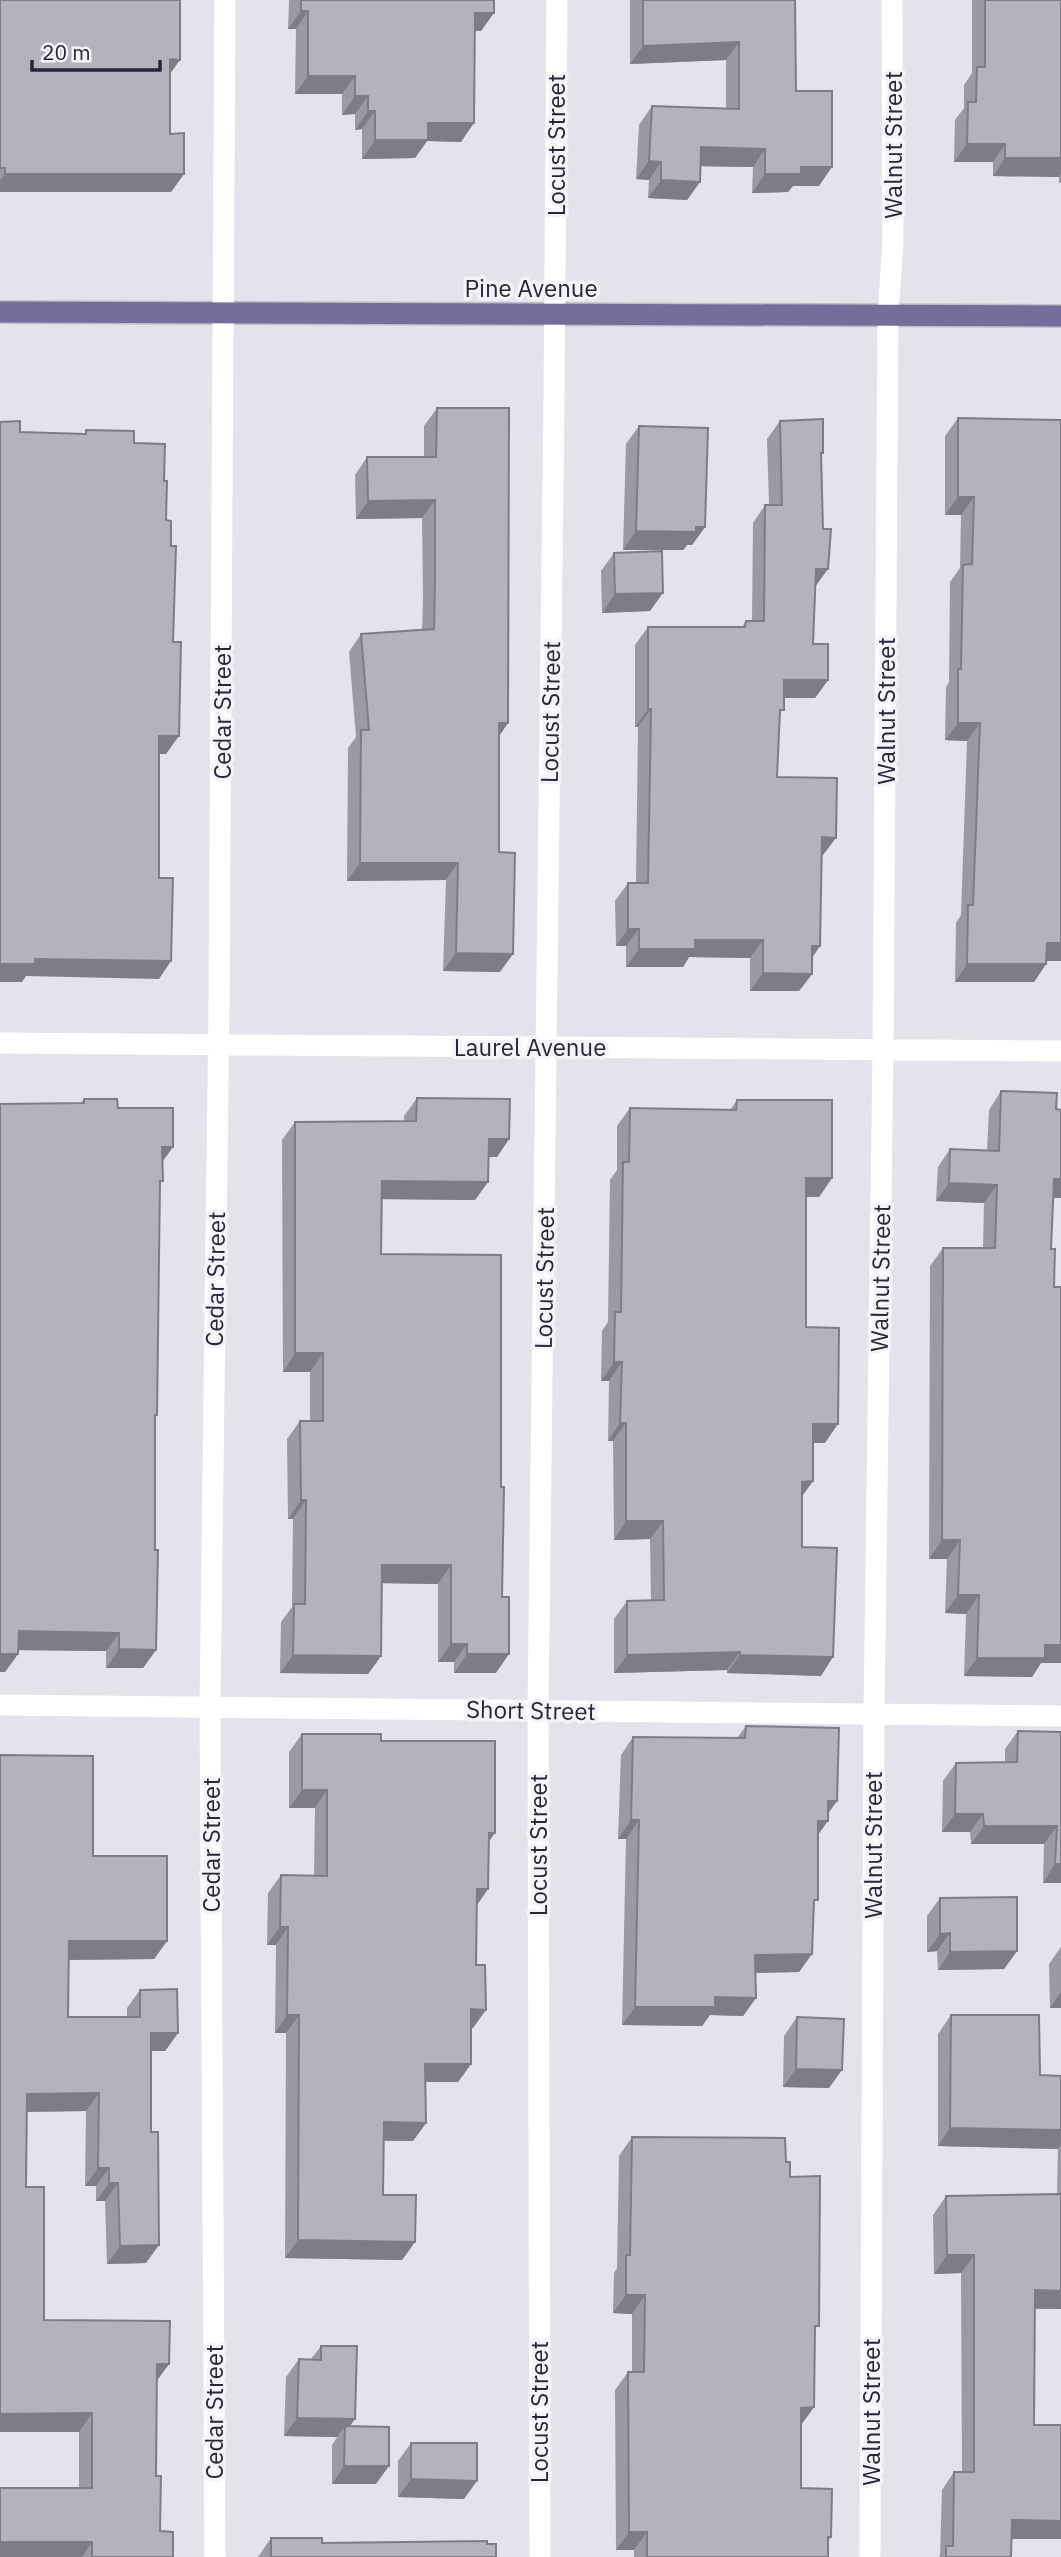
<svg xmlns="http://www.w3.org/2000/svg" width="1061" height="2557" font-family="'IBM Plex Sans',sans-serif">
  <style>
    .lines { fill: none; stroke-linecap: round; stroke-linejoin: round }
    .major-casing { stroke: #bfbec4; stroke-width: 24 }
    .minor { stroke: #fff; stroke-width: 21 }
    .major { stroke: #776d9b; stroke-width: 21 }
    .wall { fill: #9a9aa4 }
    .shaded-wall { fill: #7d7d86 }
    .building { fill: #b3b3bf; stroke: #7d7d86; stroke-width: 2 }
    .labels { text-anchor: middle; dominant-baseline: central; stroke-width: 7; stroke-linejoin: round; paint-order: stroke }
    .street-label { font-size: 24px; fill: #29253a; stroke: #f3f3f8 }
  </style>
  <rect width="100%" height="100%" fill="#e3e3eb"/>
  <g class="lines">
    <!-- major casing -->
    <g class="major-casing">
      <path id="major" d="M0,312L1061,316"/>
    </g>
    <!-- minor -->
    <path class="minor" d="M0,1043L1061,1051
      M0,1705L1061,1716
      M215,2557L210,1707L219,1005L225,0
      M540,2557L538,1710L554,398L557,0
      M870,2557L874,1713L883,1050L888,316L893,241L892,0"/>
    <!-- major -->
    <use href="#major" class="major"/>
  </g>
  <!-- wall -->
  <path class="wall" d="M0,0L170,74V134L184,174L171,192H0Z
    M289,0H494L481,31H475L461,142L427,141L415,158L362,159V129L355,130V114L342,115V94H295L296,29H288Z
    M630,0H795L796,91L819,186H793L788,192L752,193L753,167L700,166V182L687,200L648,198L649,180L636,179L639,125L652,106L726,109V60L630,64Z
    M972,0H1061V183H1059V177L993,176V162H954L955,120L964,108V85L972,73Z
    M437,408L499,736V852L500,972L443,971L446,880L347,881L348,748L356,737L349,652L361,634L422,629L423,598L422,518L356,519L355,475L367,457H424V426Z
    M958,418L1061,420L1046,964L1034,982H955L956,923L961,915L967,741L945,740L946,687L949,682L950,582L960,568L961,515H945V436Z
    M780,421L823,453L821,456L813,644L828,680L815,698H784L780,715L777,777L823,855H822L812,958V974L799,991H750V958L689,957L683,967H626V946H616L615,901L628,883H636L638,727H635V645L648,627H742L746,621H752L753,523L765,505H769L767,439Z
    M639,426L705,527L692,545H687L683,550H623L626,444Z
    M614,553L650,611L602,613L601,571Z
    M1001,1091L1056,1109L1061,1110V1198H1053L1051,1249L1054,1287H1061V1663H1041L1032,1677L964,1676L966,1614L945,1613L947,1559H929L930,1266L943,1248H983L984,1203L936,1201L938,1167L950,1149L987,1150L989,1110Z
    M417,1098L509,1139L497,1157H488V1182L475,1200L382,1199L381,1254L496,1673H454V1662H438V1584L382,1583L381,1656L368,1674L280,1673L281,1622L292,1607L293,1519H288L287,1439L300,1421H310V1372H283L282,1140L295,1122L404,1121V1116Z
    M84,1099L118,1108L173,1147L162,1162L160,1185L157,1415L155,1418L156,1650L143,1668H106V1651L18,1650V1654L5,1672H0V1104L81,1103Z
    M737,1100L832,1178L819,1197H806V1327L825,1443H813V1481L802,1496V1547L821,1676L727,1673V1670L614,1673V1619L627,1601L651,1600L650,1539L614,1540L613,1441H608L609,1381H601L602,1331L608,1322L610,1180L617,1170V1126L630,1108L730,1110Z
    M746,1726L837,1801L828,1813L818,1834L812,1954L799,1972L756,1973V1998L743,2016L710,2015L702,2026L622,2025L626,1839H618L621,1755L633,1737L737,1738Z
    M1018,1731L1061,1732V1883H1043L1044,1844H971L970,1832H942L943,1781L956,1763L1005,1762V1749Z
    M302,1734L381,1741L489,1842L488,1889L477,1904L473,2028H471V2064L458,2082H425L426,2123L413,2141H383V2195L415,2242L402,2260L285,2258L286,2033H275L276,1945H267L268,1893L281,1875L314,1876L315,1808H289V1752Z
    M0,1755L93,1856L167,1941L154,1959L69,1960L68,2017H127V2008L140,1990L178,2033L165,2051H151L146,2263L107,2264L105,2201H96V2186H85L86,2111L27,2112L26,2187L44,2320L169,2364L156,2381V2476L160,2531L173,2557H0L79,2488V2432H0Z
    M940,1898L1017,1951L1004,1969L938,1970L937,1951L927,1952V1916Z
    M1061,1947V2008H1050L1049,1964Z
    M951,2015L1040,2075L1061,2076V2309H1035L1034,2425L1061,2539H1012L1011,2557H939L940,2555L942,2490L954,2472H962L961,2273L934,2274L933,2215L946,2196L1057,2194L1058,2149L938,2146V2034Z
    M797,2017L829,2088L783,2087L784,2036Z
    M632,2137L786,2162L790,2177L814,2333V2407L801,2425V2488L831,2537L828,2542V2557H634V2550H616L615,2390L628,2372H632V2314L613,2313L614,2273L617,2268L619,2156Z
    M321,2346L350,2426L376,2484H332V2445L337,2437L284,2436L286,2377L299,2359H311Z
    M411,2443L464,2499L398,2497V2461Z
    M271,2538L322,2543L487,2544L496,2557H258Z"/>
  <!-- shaded-wall -->
  <path class="shaded-wall" d="M301,11H308L296,29H288Z
    M475,13H494L481,31H463Z
    M739,42L726,60L630,64L643,46Z
    M170,59L180,60L167,78Z
    M308,76H355L342,94H295Z
    M355,96H368L355,114L342,115Z
    M368,111H375L362,129L355,130Z
    M428,123H474L461,142L427,141L415,158L362,159L375,140Z
    M967,144H1005L993,162H954Z
    M701,147L765,149L753,167L688,166Z
    M1005,158H1061V173L1059,177L993,176Z
    M649,161L661,162L649,180L636,179Z
    M801,167H832L819,186H793L788,192L752,193L765,174Z
    M5,174H184L171,192H0V181Z
    M661,180L700,182L687,200L648,198Z
    M958,497H974L961,515H945Z
    M435,500L422,518L356,519L368,501Z
    M696,527H705L692,545H687L683,550H623L636,531Z
    M816,569H828L815,587Z
    M663,593L650,611L602,613L615,594Z
    M784,680H828L815,698H772Z
    M648,709H651L638,727H635Z
    M499,723H508L496,741Z
    M958,723H980L967,741L945,740Z
    M159,736H179L166,754H147Z
    M822,837L836,838L823,855H810Z
    M360,863H458L446,880L347,881Z
    M628,929H639L626,946H616Z
    M695,940H763L750,958L689,957L683,967H626L639,949Z
    M1047,943H1061V961H1034Z
    M812,946H820L808,964Z
    M456,953L513,954L500,972L443,971Z
    M35,959L171,961L159,979L26,976L22,982H0V964Z
    M967,964H1046L1034,982H955Z
    M763,973L812,974L799,991H750Z
    M489,1139H509L497,1157H476Z
    M162,1147H173L160,1165Z
    M806,1178H832L819,1197L793,1196Z
    M1054,1179H1061V1198L1041,1197Z
    M382,1181L488,1182L475,1200L369,1199Z
    M949,1183L997,1185L984,1203L936,1201Z
    M295,1353H323L310,1372H283Z
    M614,1362H622L609,1381H601Z
    M620,1423H626L613,1441H608Z
    M813,1424H838L825,1443H800Z
    M813,1481L800,1499L802,1482Z
    M301,1500H306L293,1519H288Z
    M626,1521H663L650,1539L614,1540Z
    M942,1540H960L947,1559H929Z
    M382,1565H451L438,1584L370,1583Z
    M958,1595H979L966,1614L945,1613Z
    M19,1631L119,1633L106,1651L6,1650Z
    M451,1644H467L454,1662H438Z
    M1045,1645H1061V1663H1041L1032,1677L964,1676L977,1658Z
    M119,1649L156,1650L143,1668H106Z
    M740,1652L727,1670L614,1673L627,1655Z
    M0,1654H18L5,1672H0Z
    M467,1654H509L496,1673H454Z
    M293,1655L381,1656L368,1674L280,1673Z
    M740,1655L833,1657L821,1676L727,1673Z
    M302,1790H327L315,1808H289Z
    M828,1801H837L824,1819Z
    M955,1814H983L970,1832H942Z
    M631,1820H639L626,1839H618Z
    M818,1821H828L815,1839Z
    M984,1826H1057L1044,1844H971Z
    M489,1833H495L482,1851Z
    M1055,1864H1061V1883H1043Z
    M477,1889H488L475,1908Z
    M280,1927H288L276,1945H267Z
    M950,1933L937,1951L927,1952L940,1934Z
    M69,1941H167L154,1959L56,1960Z
    M1017,1951L1004,1969L938,1970L950,1952Z
    M812,1954L799,1972L743,1973L755,1955Z
    M1061,1992V2008H1050Z
    M715,1997L756,1998L743,2016L710,2015L702,2026L622,2025L635,2007Z
    M471,2009L486,2010L473,2028L459,2027Z
    M287,2015H299L286,2033H275Z
    M151,2033H178L165,2051H138Z
    M425,2064H471L458,2082H412Z
    M796,2069L842,2070L829,2088L783,2087Z
    M99,2093L86,2111L15,2112L27,2094Z
    M384,2122L426,2123L413,2141L371,2140Z
    M950,2128L1061,2130V2145L1058,2149L938,2146Z
    M98,2168H109L96,2186H85Z
    M109,2183H118L105,2201H96Z
    M298,2240L415,2242L402,2260L285,2258Z
    M159,2245L146,2263L107,2264L120,2246Z
    M947,2255H974L961,2273L934,2274Z
    M1035,2290L1061,2291V2309L1022,2308Z
    M626,2295H645L632,2314L613,2313Z
    M157,2364H169L156,2382Z
    M814,2407L801,2425V2408Z
    M92,2413L79,2432H0V2414Z
    M297,2418L355,2419L345,2433V2426L337,2437L284,2436Z
    M344,2466H389L376,2484H332Z
    M411,2479L477,2481L464,2499L398,2497Z
    M1012,2520L1061,2521V2539H999Z
    M629,2532H647L634,2550H616Z
    M0,2542H92L82,2557H0Z"/>
  <!-- building -->
  <path class="building" d="M0,0H180V60L170,59V134L184,133V174H5V168H0Z
    M301,0H494V13H475L474,123H428V140H375V111H368V96H355V76H308V11H301Z
    M643,0H795L796,91H832V167H801V174H765V149L701,147L700,182L661,180V162L649,161L652,106L739,109V42L643,46Z
    M985,0H1061V158H1005V144H967L968,102H976L977,67H985Z
    M437,408H509L508,723H499V852L515,853L513,954L456,953L458,863H360L361,730H369L361,634L434,629L435,581V500L368,501L367,457H436Z
    M958,418L1061,420V943H1047L1046,964H967L968,905H973L980,723H958V669H961L963,565L972,564L974,497H958Z
    M823,419V453H821L823,529H831L828,569H816L813,644H828V680H784V710H780L777,777L837,778L836,838L822,837L820,946H812V974L763,973V940H695V949H639V929H628V883H648L651,709H648V627H745L746,621H764L765,505H782L780,421Z
    M20,421V432L86,434V430L134,431V443L165,444L164,481H167L166,520L171,521V546H176L173,642H181L179,736H159V878H173L171,961L35,959V964H0V422Z
    M639,426L708,428L705,527H696V532L636,531Z
    M662,551L663,593L615,594L614,553Z
    M1001,1091L1057,1093L1056,1109L1061,1110V1179H1054L1051,1249H1055L1054,1287H1061V1645H1045V1658H977L979,1595H958L960,1540H942L943,1248H995L997,1185L949,1183L950,1149L999,1151Z
    M417,1098L510,1099L509,1139H489L488,1182L382,1181L381,1254L501,1255V1487H504L502,1597H509V1654H467V1644H451V1565H382L381,1656L293,1655L294,1604H305L306,1500H301L300,1421H323V1353H295V1122L416,1121Z
    M84,1099H117L118,1108H173V1147H162L163,1181H160L157,1415H155V1550H158L156,1650L119,1649V1633L19,1631L18,1654H0V1104L84,1103Z
    M737,1100H832V1178H806V1327L839,1328L838,1424H813V1481L802,1482V1547L837,1548L833,1657L740,1655V1652L627,1655V1601L664,1600L663,1521H626V1423H620L622,1362H614L615,1312H621L623,1162H629L630,1108L736,1110Z
    M746,1726L839,1728L837,1801H828V1821H818V1900H814L812,1954L755,1955L756,1998L715,1997V2007H635L639,1820H631L633,1737L745,1738Z
    M1018,1731L1061,1732V1864H1055L1057,1826H984L983,1814H955L956,1763L1017,1762Z
    M302,1734H381V1741H495V1833H489L488,1889H477L476,1965H485L486,2010L471,2009V2064H425L426,2123L384,2122L383,2195H416L415,2242L298,2240L299,2015H287L288,1927H280L281,1875L327,1876V1790H302Z
    M0,1755L93,1756V1856H167V1941H69L68,2017H140V1990L177,1989L178,2033H151V2132H158L159,2245L120,2246L118,2183H109V2168H98L99,2093L27,2094L26,2187H44V2320L170,2321L169,2364H157L156,2476H161L160,2531L173,2532V2557H92V2542H0V2488H92V2413L0,2414Z
    M1017,1897V1951L950,1952V1933L940,1934V1898Z
    M951,2015H1039L1040,2075L1061,2076V2130L950,2128Z
    M797,2017L844,2019L842,2070L796,2069Z
    M632,2137L785,2138L786,2162H790V2177L820,2176L819,2326H815L814,2407L801,2408V2488L832,2489L831,2537H828V2557H647V2532H629L628,2372H644L645,2295H626V2255H630Z
    M1061,2194V2291L1035,2290L1034,2425H1061V2521L1012,2520L1011,2557H946V2546H953L954,2472H974V2255H947L946,2196Z
    M321,2346H357L355,2419L297,2418L299,2359L321,2360Z
    M345,2426L389,2427V2466H344Z
    M411,2443H477V2481L411,2479Z
    M271,2538H322V2543L487,2541V2544H496V2557H271Z"/>
  <g class="labels">
    <!-- street labels -->
    <g class="street-label">
      <text transform="translate(556 145) rotate(-90)">Locust Street</text>
      <text transform="translate(893 145) rotate(-90)">Walnut Street</text>
      <text x="531" y="288">Pine Avenue</text>
      <text transform="translate(886 711) rotate(-90)">Walnut Street</text>
      <text transform="translate(222 712) rotate(-90)">Cedar Street</text>
      <text transform="translate(550 712) rotate(-89)">Locust Street</text>
      <text x="530" y="1047">Laurel Avenue</text>
      <text transform="translate(544 1278) rotate(-89)">Locust Street</text>
      <text transform="translate(880 1278) rotate(-89)">Walnut Street</text>
      <text transform="translate(215 1279) rotate(-89)">Cedar Street</text>
      <text transform="translate(531 1710) rotate(1)">Short Street</text>
      <text transform="translate(211 1845) rotate(-90)">Cedar Street</text>
      <text transform="translate(538 1845) rotate(-90)">Locust Street</text>
      <text transform="translate(873 1845) rotate(-90)">Walnut Street</text>
      <text transform="translate(214 2412) rotate(-90)">Cedar Street</text>
      <text transform="translate(539 2412) rotate(-90)">Locust Street</text>
      <text transform="translate(871 2412) rotate(-90)">Walnut Street</text>
    </g>
  </g>
  <!-- scale -->
  <path d="M32 60v10h128v-10" fill="none" stroke="#29253a" stroke-width="3.5"/>
  <text x="42" y="60" font-size="21" fill="#29253a" stroke="#f3f3f8" stroke-width="5" paint-order="stroke">20 m</text>
</svg>
